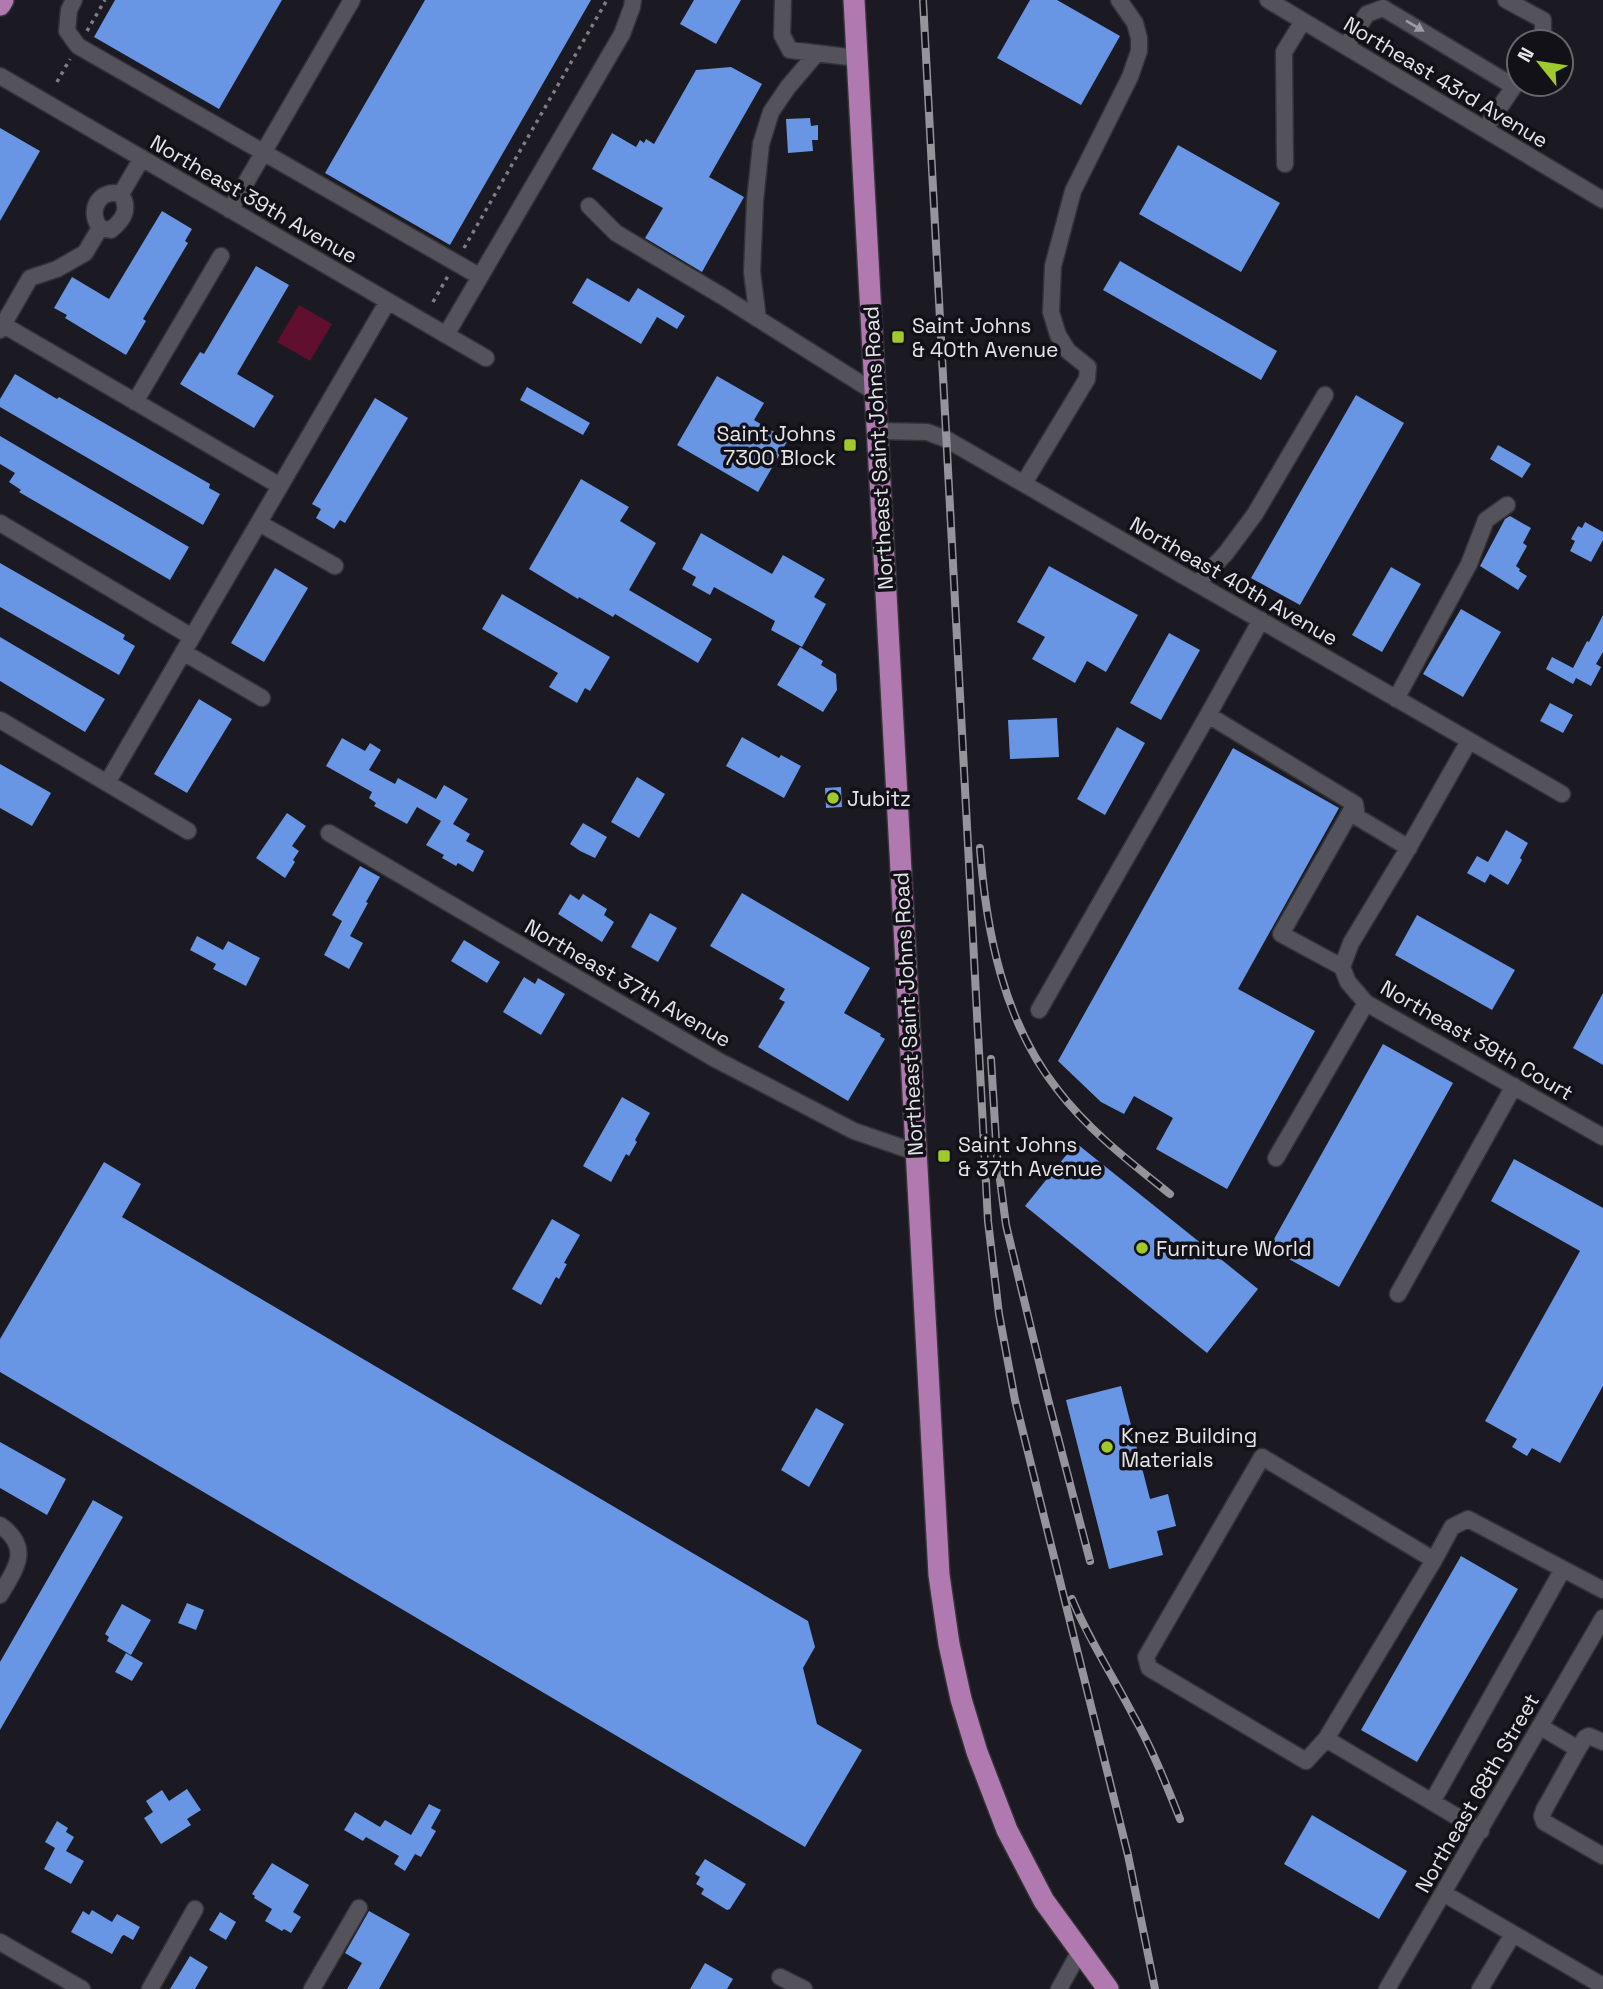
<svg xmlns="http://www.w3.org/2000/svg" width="1603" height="1989" font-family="'Space Grotesk',sans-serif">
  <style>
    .green { fill: #610f2f }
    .building { fill: #6896e4 }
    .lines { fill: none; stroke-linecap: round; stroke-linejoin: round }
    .minor-casing { stroke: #333237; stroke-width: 19 }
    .major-casing { stroke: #333237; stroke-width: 24 }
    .path { stroke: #7f7e84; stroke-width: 3.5; stroke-dasharray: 3.5 5; stroke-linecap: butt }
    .minor { stroke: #54525a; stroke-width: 16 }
    .major { stroke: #b079af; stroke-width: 21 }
    .rail-casing { stroke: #96949b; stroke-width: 8 }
    .rail { stroke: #121117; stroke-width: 5; stroke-dasharray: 16; stroke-linecap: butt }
    .oneway { fill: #9d9ca2 }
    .poi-dot { fill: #a0c92c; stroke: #121117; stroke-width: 2.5 }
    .labels { text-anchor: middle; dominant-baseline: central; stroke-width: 7; stroke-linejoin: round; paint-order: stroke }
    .street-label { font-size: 21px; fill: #e6e5ea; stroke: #121117 }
    .poi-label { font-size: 21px; fill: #e6e5ea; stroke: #121117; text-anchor: start }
  </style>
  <rect width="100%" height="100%" fill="#1b1921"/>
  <!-- green -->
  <path class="green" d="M299,305L332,324L310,361L277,342Z"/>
  <!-- building -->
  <path class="building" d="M115,0H282L219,109L94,37Z
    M425,0H591L450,245L325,173Z
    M694,0H741L716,44L680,24Z
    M1030,0H1057L1120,36L1081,105L997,58Z
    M731,67L762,84L709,177L744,197L702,272L645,238L663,208L592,169L612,133L636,147L640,140L644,143L646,139L654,144L696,70Z
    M810,118L811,126L818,125V140H812L813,151L788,153L786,119Z
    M0,128L40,151L0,221Z
    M1178,145L1280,203L1241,272L1139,214Z
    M162,211L192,229L185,241L188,243L143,319L146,321L126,355L65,318L67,315L54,308L72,277L109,299Z
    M1120,261L1277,351L1261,380L1103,290Z
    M256,266L289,285L237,374L274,396L254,428L180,384L200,352L204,354Z
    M587,278L629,302L638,288L685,316L677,329L657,317L641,344L572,303Z
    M15,374L57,399L59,397L210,484L209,488L220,494L203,525L0,407V399Z
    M717,376L764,403L754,420L788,440L758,492L677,445Z
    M527,387L590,423L583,435L520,400Z
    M1356,395L1404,423L1300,605L1251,578Z
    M375,398L408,418L345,523L340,520L334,529L316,518L321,509L312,504Z
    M0,436L189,547L170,580L19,492L21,490L9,482L15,473L0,464Z
    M1498,445L1531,464L1522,478L1490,459Z
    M581,479L629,507L620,521L656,543L629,590L712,639L698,663L615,614L613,617L579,597L578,599L529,569Z
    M1510,516L1531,528L1523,543L1527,546L1516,566L1520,569L1519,571L1527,576L1518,590L1480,566L1505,519Z
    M1585,522L1603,532V540L1591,562L1570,551L1575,541L1571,539L1578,526L1582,528Z
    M701,533L772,574L783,555L825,579L814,597L826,604L802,647L771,630L775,621L714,587L710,595L692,585L696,577L682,569Z
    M0,563L125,635L123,639L135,646L119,675L0,607Z
    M1049,566L1138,615L1106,672L1087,661L1075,683L1032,659L1045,637L1017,622Z
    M1391,567L1421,584L1382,652L1352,635Z
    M275,568L308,588L264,662L231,643Z
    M502,594L610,657L590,691L585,688L577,703L549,687L558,673L482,629Z
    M1461,609L1501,632L1463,697L1423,674Z
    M1603,615V652L1596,664L1601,667L1591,686L1576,678L1573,684L1546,669L1552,657L1573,668L1587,641L1589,642Z
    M1169,633L1200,650L1161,720L1130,703Z
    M0,637L105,699L85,732L0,681Z
    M800,647L823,661L821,665L836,674L837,690L823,712L777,685Z
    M199,699L232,719L187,793L154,774Z
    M1550,703L1573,715L1563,733L1540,721Z
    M1057,718L1059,757L1010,759L1008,720Z
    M1117,727L1145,743L1105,815L1077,799Z
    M742,737L779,758L781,755L801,766L784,798L726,766Z
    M342,738L365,751L370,743L381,750L369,770L395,784L398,778L436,799L444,785L468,799L453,824L470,834L466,841L484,851L473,872L458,863L456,866L442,858L444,855L426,845L441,821L417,807L407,824L374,806L376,803L369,798L372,792L326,766Z
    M1233,748L1339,808L1238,989L1315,1031L1227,1189L1156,1149L1173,1118L1134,1096L1124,1114L1101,1102L1058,1061Z
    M0,764L51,793L32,826L0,808Z
    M637,777L665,794L639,838L611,822Z
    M841,787L842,807L826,808L825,788Z
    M287,813L306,826L292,846L299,851L293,860L295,862L285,878L256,858Z
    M583,823L607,837L595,858L580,851L570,844Z
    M1506,830L1528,843L1520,858L1522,860L1508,885L1490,874L1485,883L1467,873L1477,856L1488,862Z
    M360,866L380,877L366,902L368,903L350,936L363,943L349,969L324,955L342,921L332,915Z
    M742,893L870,968L844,1013L881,1034L880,1036L885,1039L848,1101L758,1047L785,1002L779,999L785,989L710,946Z
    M570,894L579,900L583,894L607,909L604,915L614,922L602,942L558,914Z
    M650,913L677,928L658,962L631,947Z
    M1417,915L1515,970L1492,1010L1395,955Z
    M197,936L223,950L228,941L260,958L246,986L213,969L216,964L190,950Z
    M464,940L500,962L487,983L451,961Z
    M524,977L535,984L538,978L565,994L541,1035L503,1012Z
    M1603,993V1065L1573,1048Z
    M1383,1044L1453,1083L1339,1287L1269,1248Z
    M622,1097L650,1113L635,1140L637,1142L629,1156L626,1154L611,1182L583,1166Z
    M1076,1143L1258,1289L1207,1353L1025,1206Z
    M1514,1159L1603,1208V1386L1560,1463L1532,1448L1527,1456L1512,1447L1517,1439L1485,1421L1580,1251L1491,1201Z
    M104,1162L141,1184L122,1217L808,1621L815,1647L803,1668L817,1724L862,1750L805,1847L0,1372V1339Z
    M552,1219L580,1235L564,1263L567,1264L559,1279L556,1277L541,1305L512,1289Z
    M1121,1386L1150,1499L1168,1494L1176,1526L1157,1531L1163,1555L1109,1569L1066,1400Z
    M816,1408L844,1424L809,1487L781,1470Z
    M0,1442L66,1479L47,1515L0,1488Z
    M93,1500L123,1517L0,1730V1662Z
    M1461,1556L1518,1589L1417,1762L1361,1730Z
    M187,1603L204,1610L196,1630L178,1623Z
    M122,1604L151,1620L131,1655L107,1641L109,1637L105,1634Z
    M126,1653L143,1663L132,1681L115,1672Z
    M187,1789L201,1810L187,1819L191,1825L161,1844L144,1818L153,1812L146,1801L162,1790L169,1801Z
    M429,1804L441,1810L431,1828L436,1831L421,1857L415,1854L405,1871L394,1864L399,1856L366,1837L363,1841L344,1830L355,1812L380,1827L385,1820L411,1835Z
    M1312,1815L1407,1871L1379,1919L1284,1864Z
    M57,1821L68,1828L66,1832L74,1837L66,1851L84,1861L71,1884L44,1869L55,1848L45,1842Z
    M705,1859L746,1884L730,1909L727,1910L701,1894L704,1889L696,1884L700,1877L695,1874Z
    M272,1863L309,1885L293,1912L301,1917L291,1933L284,1929L282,1931L265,1921L272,1909L254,1898L255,1896L252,1894Z
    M92,1910L112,1922L117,1914L140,1927L133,1940L124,1935L122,1936L112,1954L71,1932L83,1911L89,1915Z
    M369,1911L410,1934L379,1989H347L362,1963L345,1953Z
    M220,1912L236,1922L226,1940L209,1930Z
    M190,1956L208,1967L195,1989H170Z
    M705,1963L733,1979L727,1989H690Z"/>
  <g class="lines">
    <!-- minor casing -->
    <g class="minor-casing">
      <path id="minor" d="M74,0L69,10L67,31L78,46L479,276
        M783,0L782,35L790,50L857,58
        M1268,0L1603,200
        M1506,0L1543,20V42
        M1346,46L1367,14L1383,8L1513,86
        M0,76L486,358
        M1485,129L1519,79
        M1285,164L1284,52L1303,21
        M121,194L142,158
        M589,206L616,233L722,296L876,393
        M230,210L352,0
        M100,228C87,211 99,188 121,194
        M100,228L111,230C124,219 130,209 121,194
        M758,319L752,272L755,201L761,144L771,112L788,87L817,53
        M0,323L280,486
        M0,330L30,278L57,269L85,253L100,228
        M446,335L622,34L632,7L633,0
        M135,402L221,256
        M878,431L927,432L946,439L1562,794
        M1024,483L1087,379L1088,367L1068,351L1058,335L1051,312L1053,266L1073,191L1130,77L1139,51V38L1135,23L1119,0
        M0,523L192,637
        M259,523L335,566
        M1198,583L1226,553L1255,514L1325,395
        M1261,620L1208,715L1355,804L1357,817L1409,848
        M183,652L262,698
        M1396,699L1469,564L1486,520L1507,505
        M0,720L107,783L388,301
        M107,783L188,831
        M329,833L717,1060L854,1131L915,1152
        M1342,967L1348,982L1366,1003L1603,1137
        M1342,967L1351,943L1406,852L1469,741
        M1342,967L1281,934L1355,804
        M1039,1010L1208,715
        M1276,1158L1366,1003
        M1398,1294L1514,1086
        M0,1525C32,1548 16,1568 0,1595
        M1541,1727L1578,1749L1544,1810L1542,1816L1544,1822L1603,1856
        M1326,1739L1434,1560
        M1578,1749L1585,1738L1589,1736L1603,1742
        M1432,1802L1563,1569
        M1481,1831L1326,1739L1306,1761L1149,1668L1146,1657L1262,1457L1434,1560L1452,1527L1468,1519L1603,1590
        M1443,1893L1603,1986
        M0,1942L82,1989
        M780,1977L804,1989
        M150,1989L195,1909
        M312,1989L359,1908
        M1059,1989L1080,1951
        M1387,1989L1603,1618
        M1480,1989L1513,1934"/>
    </g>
    <!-- major casing -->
    <g class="major-casing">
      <path id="major" d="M854,0L939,1575L949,1644L961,1699L977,1752L1007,1830L1044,1901L1108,1989
        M0,5L3,0"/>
    </g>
    <!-- path -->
    <path class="path" d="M87,31L105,0
      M57,82L70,59
      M464,248L607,0
      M433,302L448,276"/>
    <!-- minor -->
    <use href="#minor" class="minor"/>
    <!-- major -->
    <use href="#major" class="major"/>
    <!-- rail casing -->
    <g class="rail-casing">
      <path id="rail" d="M923,0L988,1221L999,1314L1015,1400L1128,1855L1155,1989
        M980,848C986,932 1004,1022 1057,1089C1088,1130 1130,1162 1170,1194
        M991,1059L997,1157L1006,1225L1048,1399L1090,1561
        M1072,1599C1089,1640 1113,1676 1133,1715C1152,1748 1166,1784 1180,1819"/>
    </g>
    <!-- rail -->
    <use href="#rail" class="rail"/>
  </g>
  <!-- one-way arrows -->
  <defs><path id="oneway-solid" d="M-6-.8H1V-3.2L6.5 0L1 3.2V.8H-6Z" transform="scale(1.75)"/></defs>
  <use class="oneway" href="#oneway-solid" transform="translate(1415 26) rotate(31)"/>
  <!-- markers -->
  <g class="poi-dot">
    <rect x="891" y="330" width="14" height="14" rx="3.5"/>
    <rect x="843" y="438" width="14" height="14" rx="3.5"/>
    <circle cx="833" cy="798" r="7"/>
    <rect x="937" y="1149" width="14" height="14" rx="3.5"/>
    <circle cx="1142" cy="1248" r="7"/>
    <circle cx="1107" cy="1447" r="7"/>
  </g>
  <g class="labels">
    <!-- street labels -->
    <g class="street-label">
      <text transform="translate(1446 82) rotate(31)">Northeast 43rd Avenue</text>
      <text transform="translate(254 199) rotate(30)">Northeast 39th Avenue</text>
      <text transform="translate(878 448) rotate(-93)">Northeast Saint Johns Road</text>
      <text transform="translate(1234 581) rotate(30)">Northeast 40th Avenue</text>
      <text transform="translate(628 983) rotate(30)">Northeast 37th Avenue</text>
      <text transform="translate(908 1014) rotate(-93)">Northeast Saint Johns Road</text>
      <text transform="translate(1477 1040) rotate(30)">Northeast 39th Court</text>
      <text transform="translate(1477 1793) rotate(-60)">Northeast 68th Street</text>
    </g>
    <!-- poi labels -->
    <g class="poi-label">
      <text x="912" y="325">Saint Johns<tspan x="912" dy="24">&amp; 40th Avenue</tspan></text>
      <text x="836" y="433" text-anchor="end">Saint Johns<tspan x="836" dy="24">7300 Block</tspan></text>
      <text x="847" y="798">Jubitz</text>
      <text x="958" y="1144">Saint Johns<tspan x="958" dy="24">&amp; 37th Avenue</tspan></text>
      <text x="1156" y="1248">Furniture World</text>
      <text x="1121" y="1435">Knez Building<tspan x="1121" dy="24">Materials</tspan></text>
    </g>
  </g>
  <!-- north arrow -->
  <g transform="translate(1540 63) rotate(300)"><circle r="33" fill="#121117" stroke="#67666b" stroke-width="2"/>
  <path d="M0-5L12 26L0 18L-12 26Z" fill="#a0c92c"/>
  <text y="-10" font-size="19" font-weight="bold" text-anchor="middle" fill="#e6e5ea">N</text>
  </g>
</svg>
